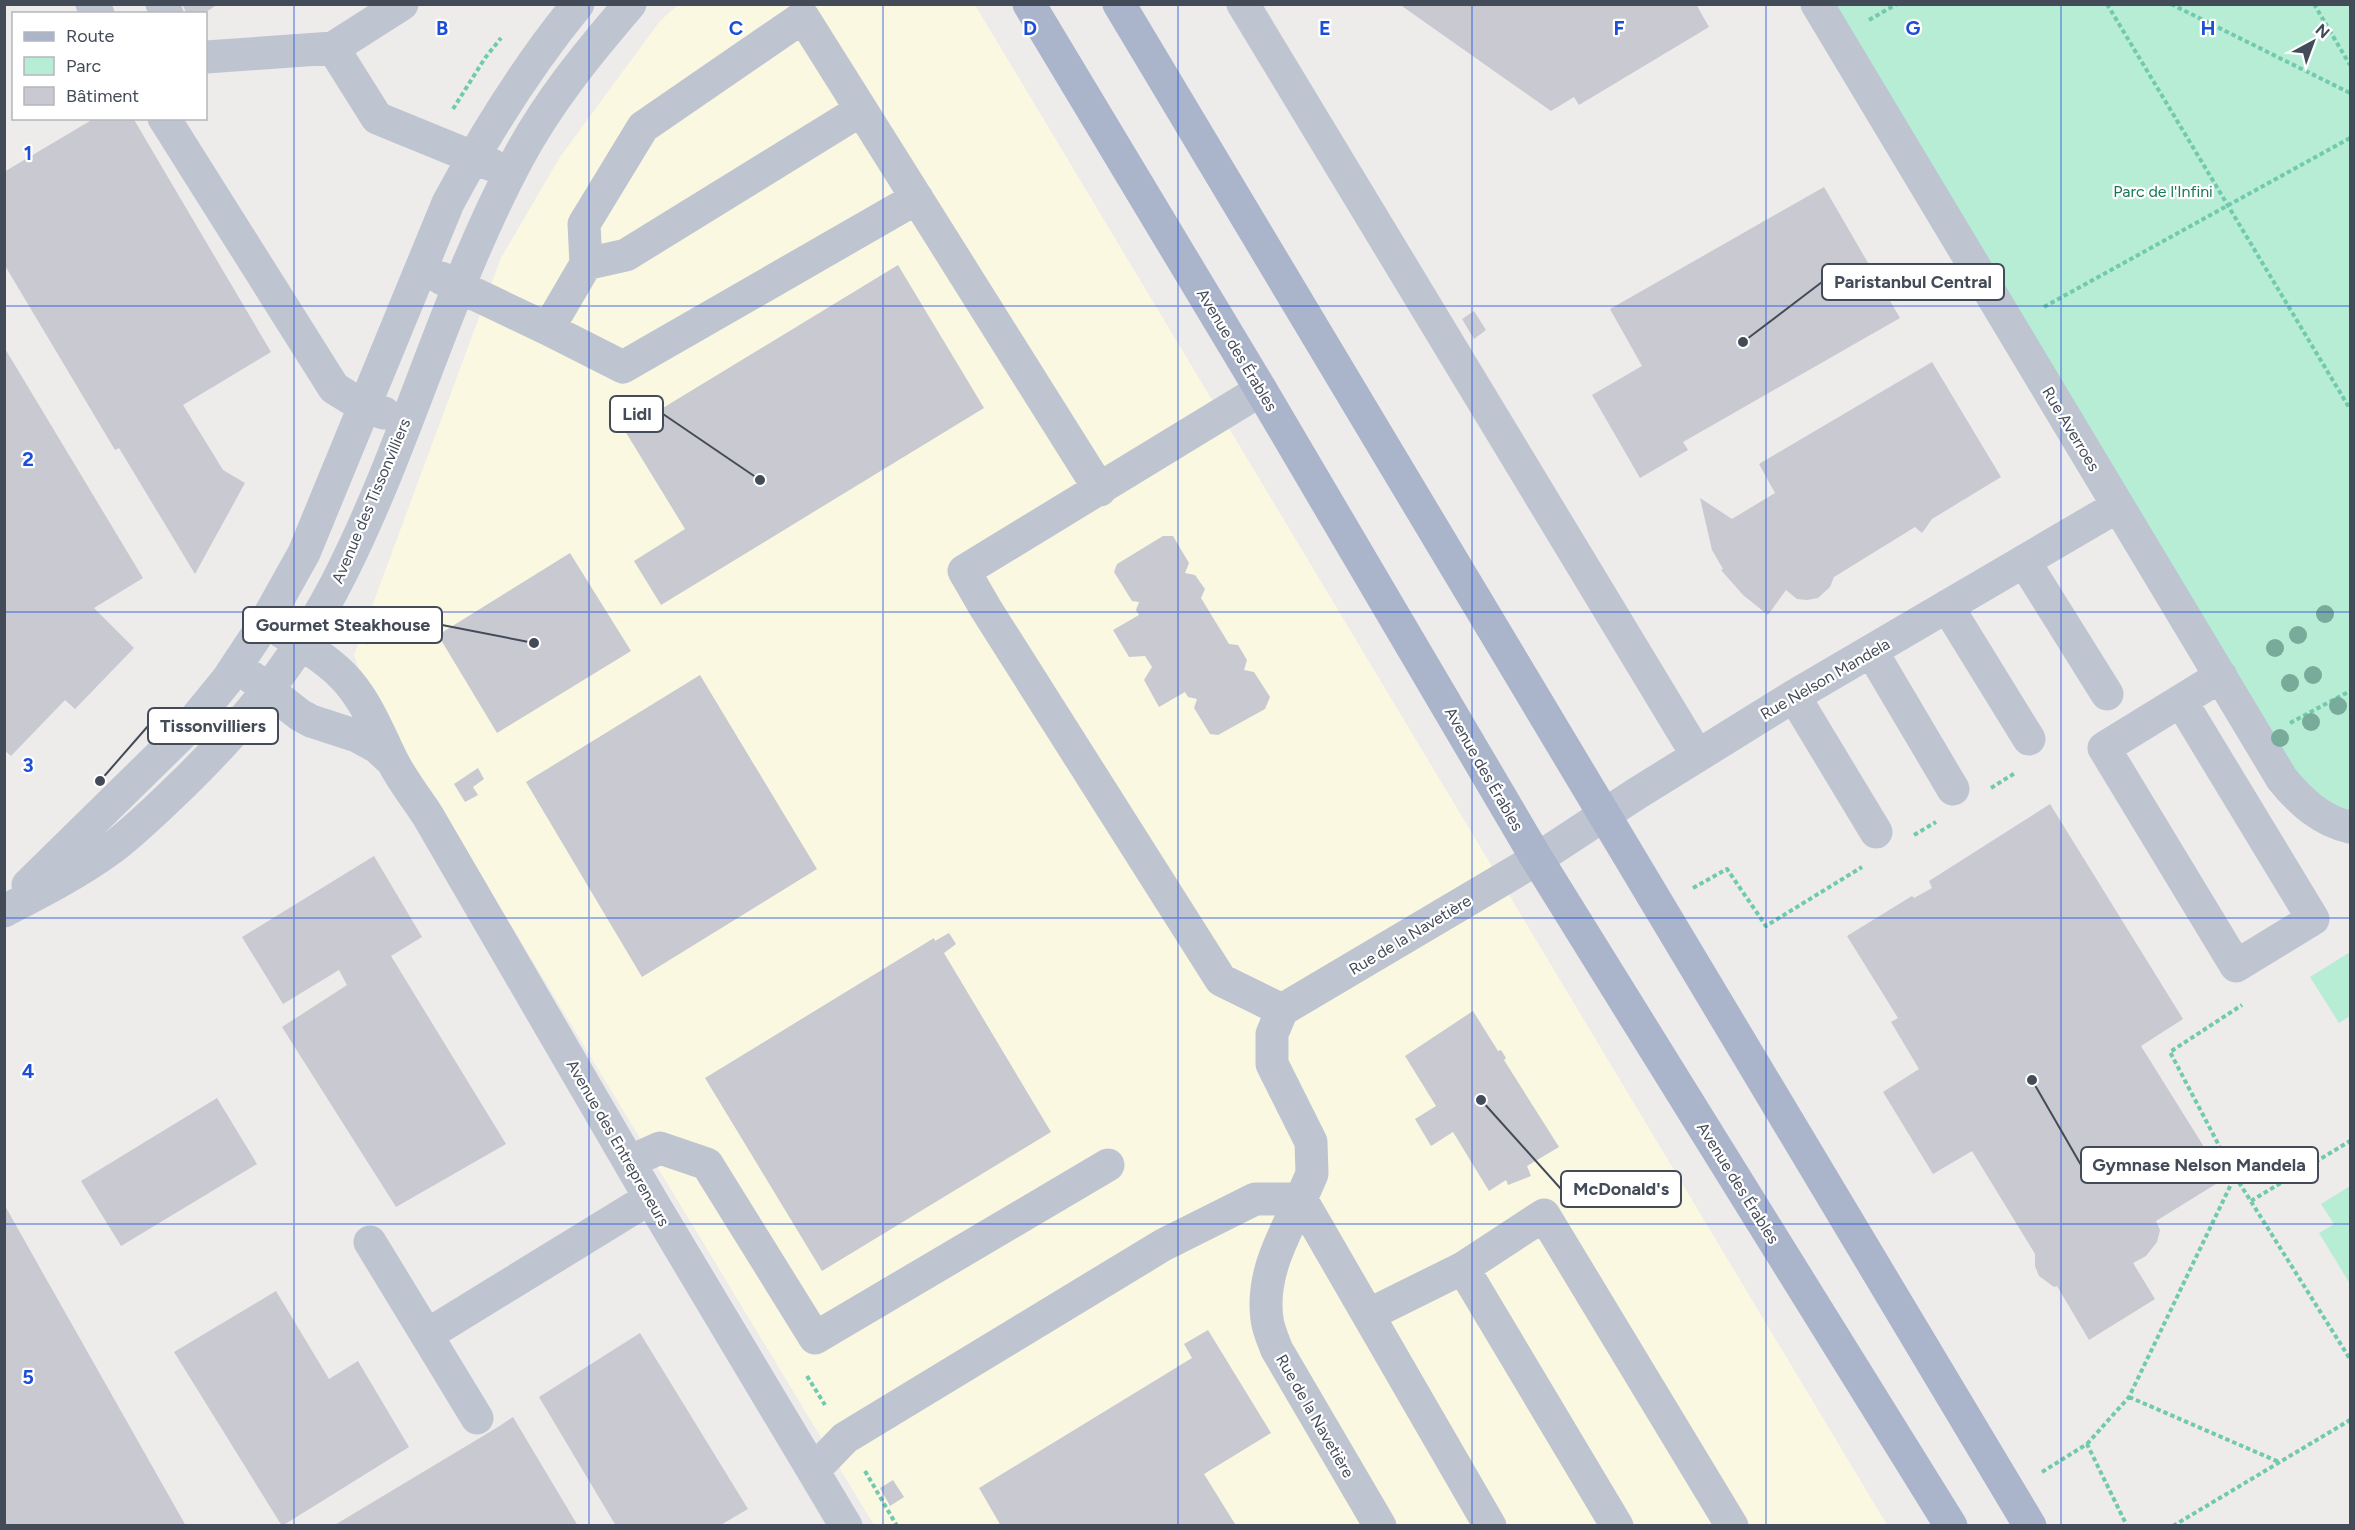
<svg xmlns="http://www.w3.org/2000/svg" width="2355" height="1530" font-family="Figtree,sans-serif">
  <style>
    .commercial { fill: #fbf8e2 }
    .green { fill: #b8edd5 }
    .building { fill: #c8c9d1 }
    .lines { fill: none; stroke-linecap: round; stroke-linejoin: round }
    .path { stroke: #71caad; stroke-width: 4; stroke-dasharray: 4.5 3; stroke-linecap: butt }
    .minor { stroke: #bec5d1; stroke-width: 33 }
    .major { stroke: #aab5cb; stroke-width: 33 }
    .tree { fill: #78ab9a }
    .grid { fill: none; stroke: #1d4ed8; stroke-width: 1.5; stroke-opacity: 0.55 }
    .labels { text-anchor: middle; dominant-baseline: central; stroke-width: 4.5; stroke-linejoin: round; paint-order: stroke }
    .park-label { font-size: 16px; fill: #177757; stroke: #fff }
    .street-label { font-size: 16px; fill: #444b58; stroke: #fff }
    .grid-label { font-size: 20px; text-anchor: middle; font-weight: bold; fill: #1d4ed8; stroke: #fff; stroke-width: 4.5; stroke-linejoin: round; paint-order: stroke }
    .leader { fill: none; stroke: #444b58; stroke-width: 2 }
    .callout-dot { fill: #444b58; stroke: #fff; stroke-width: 2 }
    .callout { fill: #fff; stroke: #444b58; stroke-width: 2 }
    .callout-label { font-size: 18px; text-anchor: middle; font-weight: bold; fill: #444b58 }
  </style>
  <rect width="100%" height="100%" fill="#eeebeb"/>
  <!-- commercial -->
  <path class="commercial" d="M678,5H975L1887,1525H874L364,682L354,655L501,258L560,157L660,21Z"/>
  <!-- green -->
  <path class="green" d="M1832,5H2350V811L2337,808L2299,781Z
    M2350,952V1016L2339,1023L2310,977Z
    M2350,1186V1284L2319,1233L2334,1224L2321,1204Z"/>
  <!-- building -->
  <path class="building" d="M182,4H218L203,14H187Z
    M1399,4H1696L1709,27L1579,105L1574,97L1551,111Z
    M95,118H133L271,352L183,405L223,470L245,483L195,574L119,448L115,450L4,264V172Z
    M1824,187L1900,318L1683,442L1688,450L1640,478L1592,395L1642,366L1610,309Z
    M898,265L984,408L661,605L634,561L685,529L625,431Z
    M1474,311L1486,330L1474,339L1462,319Z
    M4,347L143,578L94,608L134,648L75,709L65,700L11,756L4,750Z
    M1932,362L2001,477L1932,519L1922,533L1915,527L1834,577L1830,587L1818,598L1807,600L1797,599L1786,590L1768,615L1743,595L1721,570L1723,569L1712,550L1700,498L1732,519L1775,493L1759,464Z
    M1163,536H1173L1189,563L1185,573L1195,575L1205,589L1201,598L1229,644L1238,645L1247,660L1244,670L1254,672L1270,697L1265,709L1218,735L1210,734L1194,708L1197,699L1188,697L1185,692L1159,707L1144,680L1152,667L1145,656L1129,657L1113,630L1139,615L1136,610L1139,602L1132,601L1114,572L1117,564Z
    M570,553L631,651L497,733L438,635Z
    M700,675L817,869L642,977L526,782Z
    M478,768L484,779L473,787L478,795L465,802L454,784Z
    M2050,804L2183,1019L2141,1046L2224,1179L2156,1221L2160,1230L2157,1242L2146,1256L2133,1263L2155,1299L2089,1340L2057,1286L2054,1287L2039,1276L2035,1266V1254L1972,1151L1933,1174L1883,1092L1919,1069L1891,1022L1898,1018L1847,936L1912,896L1914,898L1932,888L1929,881Z
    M374,856L422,937L391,956L506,1144L396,1207L282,1027L347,985L339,970L283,1004L242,937Z
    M949,933L956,944L944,953L1051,1132L822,1271L705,1078L934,938L935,941Z
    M1473,1011L1498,1051L1501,1050L1506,1058L1504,1060L1559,1147L1527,1166L1531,1176L1508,1185L1506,1180L1489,1191L1453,1132L1431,1146L1415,1119L1436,1106L1405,1056Z
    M217,1098L257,1164L121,1246L81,1181Z
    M4,1204L27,1245L186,1526H4Z
    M276,1291L329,1379L358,1361L409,1447L282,1526L174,1352Z
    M1208,1330L1271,1433L1204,1474L1235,1524L1001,1526L979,1488L1192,1358L1184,1344Z
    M640,1333L748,1509L719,1526H616L539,1397Z
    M513,1417L578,1526H333L498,1427Z
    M893,1480L904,1497L890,1506L880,1488Z"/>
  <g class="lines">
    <!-- path -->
    <path class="path" d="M2107,4L2350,409
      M2171,4L2350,93
      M2314,4L2350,65
      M1869,20L1897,4
      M453,109L485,58L501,38
      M2044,307L2350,138
      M366,644L369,607
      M2290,723L2350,691
      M1991,788L2015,773
      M1914,835L1936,822
      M1693,888L1727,869L1766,926L1862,867
      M2235,1176L2350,1359
      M2251,1201L2350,1141
      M807,1376L825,1405
      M2129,1397L2279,1462
      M2087,1444L2129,1397L2235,1176L2170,1052L2242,1005
      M865,1471L897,1526
      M2042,1472L2087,1444L2127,1526
      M2173,1526L2350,1420"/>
    <!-- minor -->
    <path class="minor" d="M92,4L98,14
      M162,4L167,14
      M402,4L333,48L377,118L492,165
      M1243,4L1697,755
      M1817,4L2282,779C2300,801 2321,821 2350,827
      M206,57L333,48
      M164,118L334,388L363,406L384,413
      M917,198L623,367L548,329L586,264L584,224L643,127L803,17C902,174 1001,332 1100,490
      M586,264L626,255L861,110
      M441,278L548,329
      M2024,561L2107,694
      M1947,606L2029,739
      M282,632C303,645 325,658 342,675C365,698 377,729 391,758C400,778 416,797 428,816L650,1198L846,1526
      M1872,652L1953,789
      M250,676L300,715L311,721L357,736L377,747L391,760
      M1794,696L1876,832
      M2181,701L2313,919L2236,966L2104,748L2221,676
      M28,885L187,729L227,680L266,621L304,553L448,203C486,132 527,66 578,4
      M4,911C41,892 78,873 112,848C137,829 160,806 183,784C248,721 302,653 342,572C409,438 447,291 517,160C547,103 588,53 630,4
      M1282,1010L1537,859L1636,794L1794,696L2118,506
      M629,1162L660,1148L707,1164L815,1338L1108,1165
      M1301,1199L1490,1526
      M1301,1199C1283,1237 1261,1275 1267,1319C1268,1329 1273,1340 1277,1350L1380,1526
      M370,1242L477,1418
      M1463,1268L1617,1526
      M1368,1315L1463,1268L1544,1215L1732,1526
      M427,1335L650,1198
      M813,1471L845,1438L1163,1245L1255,1199H1301L1312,1174L1311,1142L1272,1064V1034L1282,1010L1221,980L986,609L964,571L1261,390"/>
    <!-- major -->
    <path class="major" d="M1029,4L1261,390L1537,859L1951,1526
      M1119,4L2030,1526"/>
  </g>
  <!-- trees -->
  <g class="tree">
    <circle cx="2325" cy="614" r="9"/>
    <circle cx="2298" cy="635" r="9"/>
    <circle cx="2275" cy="648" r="9"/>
    <circle cx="2313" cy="675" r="9"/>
    <circle cx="2290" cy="683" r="9"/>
    <circle cx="2338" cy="706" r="9"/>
    <circle cx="2311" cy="722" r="9"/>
    <circle cx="2280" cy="738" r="9"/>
  </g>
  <!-- grid -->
  <path class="grid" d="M294,4V1526M589,4V1526M883,4V1526M1178,4V1526M1472,4V1526M1766,4V1526M2061,4V1526M4,306H2350M4,612H2350M4,918H2350M4,1224H2350"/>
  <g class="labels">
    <!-- park labels -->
    <g class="park-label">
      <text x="2163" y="191">Parc de l'Infini</text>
    </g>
    <!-- street labels -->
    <g class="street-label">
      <text transform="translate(1237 350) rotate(59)">Avenue des Érables</text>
      <text transform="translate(2071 429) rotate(59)">Rue Averroes</text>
      <text transform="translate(371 501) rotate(-67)">Avenue des Tissonvilliers</text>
      <text transform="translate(1825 679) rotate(-30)">Rue Nelson Mandela</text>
      <text transform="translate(1484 769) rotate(60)">Avenue des Érables</text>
      <text transform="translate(1410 935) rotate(-31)">Rue de la Navetière</text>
      <text transform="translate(618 1143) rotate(60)">Avenue des Entrepreneurs</text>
      <text transform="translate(1738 1183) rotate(58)">Avenue des Érables</text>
      <text transform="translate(1315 1416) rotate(60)">Rue de la Navetière</text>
    </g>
  </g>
  <g class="grid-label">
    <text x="442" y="35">B</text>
    <text x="736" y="35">C</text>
    <text x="1030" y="35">D</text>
    <text x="1325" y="35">E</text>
    <text x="1619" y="35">F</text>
    <text x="1913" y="35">G</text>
    <text x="2208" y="35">H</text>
    <text x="28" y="160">1</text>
    <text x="28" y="466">2</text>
    <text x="28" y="772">3</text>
    <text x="28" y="1078">4</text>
    <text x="28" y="1384">5</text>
  </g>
  <!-- callouts -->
  <path class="leader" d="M1743 342L1822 282M760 480L663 414M534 643L442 625M100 781L148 726M2032 1080L2081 1165M1481 1100L1561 1189"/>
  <g class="callout-dot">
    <circle cx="1743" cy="342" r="6"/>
    <circle cx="760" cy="480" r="6"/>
    <circle cx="534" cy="643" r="6"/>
    <circle cx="100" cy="781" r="6"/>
    <circle cx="2032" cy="1080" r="6"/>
    <circle cx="1481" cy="1100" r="6"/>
  </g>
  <g class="callout">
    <rect x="1822" y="264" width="182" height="36" rx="6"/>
    <rect x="610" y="396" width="53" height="36" rx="6"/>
    <rect x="243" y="607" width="199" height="36" rx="6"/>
    <rect x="148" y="708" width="130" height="36" rx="6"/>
    <rect x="2081" y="1147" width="237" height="36" rx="6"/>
    <rect x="1561" y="1171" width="120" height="36" rx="6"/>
  </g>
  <g class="callout-label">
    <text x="1913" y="288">Paristanbul Central</text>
    <text x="637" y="420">Lidl</text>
    <text x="343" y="631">Gourmet Steakhouse</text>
    <text x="213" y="732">Tissonvilliers</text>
    <text x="2199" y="1171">Gymnase Nelson Mandela</text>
    <text x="1621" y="1195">McDonald's</text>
  </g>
  <!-- border -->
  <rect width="2355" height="1530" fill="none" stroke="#444b58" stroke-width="12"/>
  <!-- legend -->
  <rect x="12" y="12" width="195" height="108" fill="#ffffff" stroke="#b4b7bc" stroke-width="1.5"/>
  <rect x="24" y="32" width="30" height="9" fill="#aab5cb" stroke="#b4b7bc" stroke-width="1.5"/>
  <text x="66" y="42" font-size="18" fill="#444b58">Route</text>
  <rect x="24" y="57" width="30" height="18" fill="#b8edd5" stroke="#b4b7bc" stroke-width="1.5"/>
  <text x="66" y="72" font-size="18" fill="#444b58">Parc</text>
  <rect x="24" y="87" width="30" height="18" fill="#c8c9d1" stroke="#b4b7bc" stroke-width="1.5"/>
  <text x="66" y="102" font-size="18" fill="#444b58">Bâtiment</text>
  <!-- north arrow -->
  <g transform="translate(2313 42) rotate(41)" stroke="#ffffff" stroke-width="4.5" paint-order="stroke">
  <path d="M0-4.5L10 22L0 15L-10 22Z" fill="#444b58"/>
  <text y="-9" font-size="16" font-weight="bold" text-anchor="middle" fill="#444b58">N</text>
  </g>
</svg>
